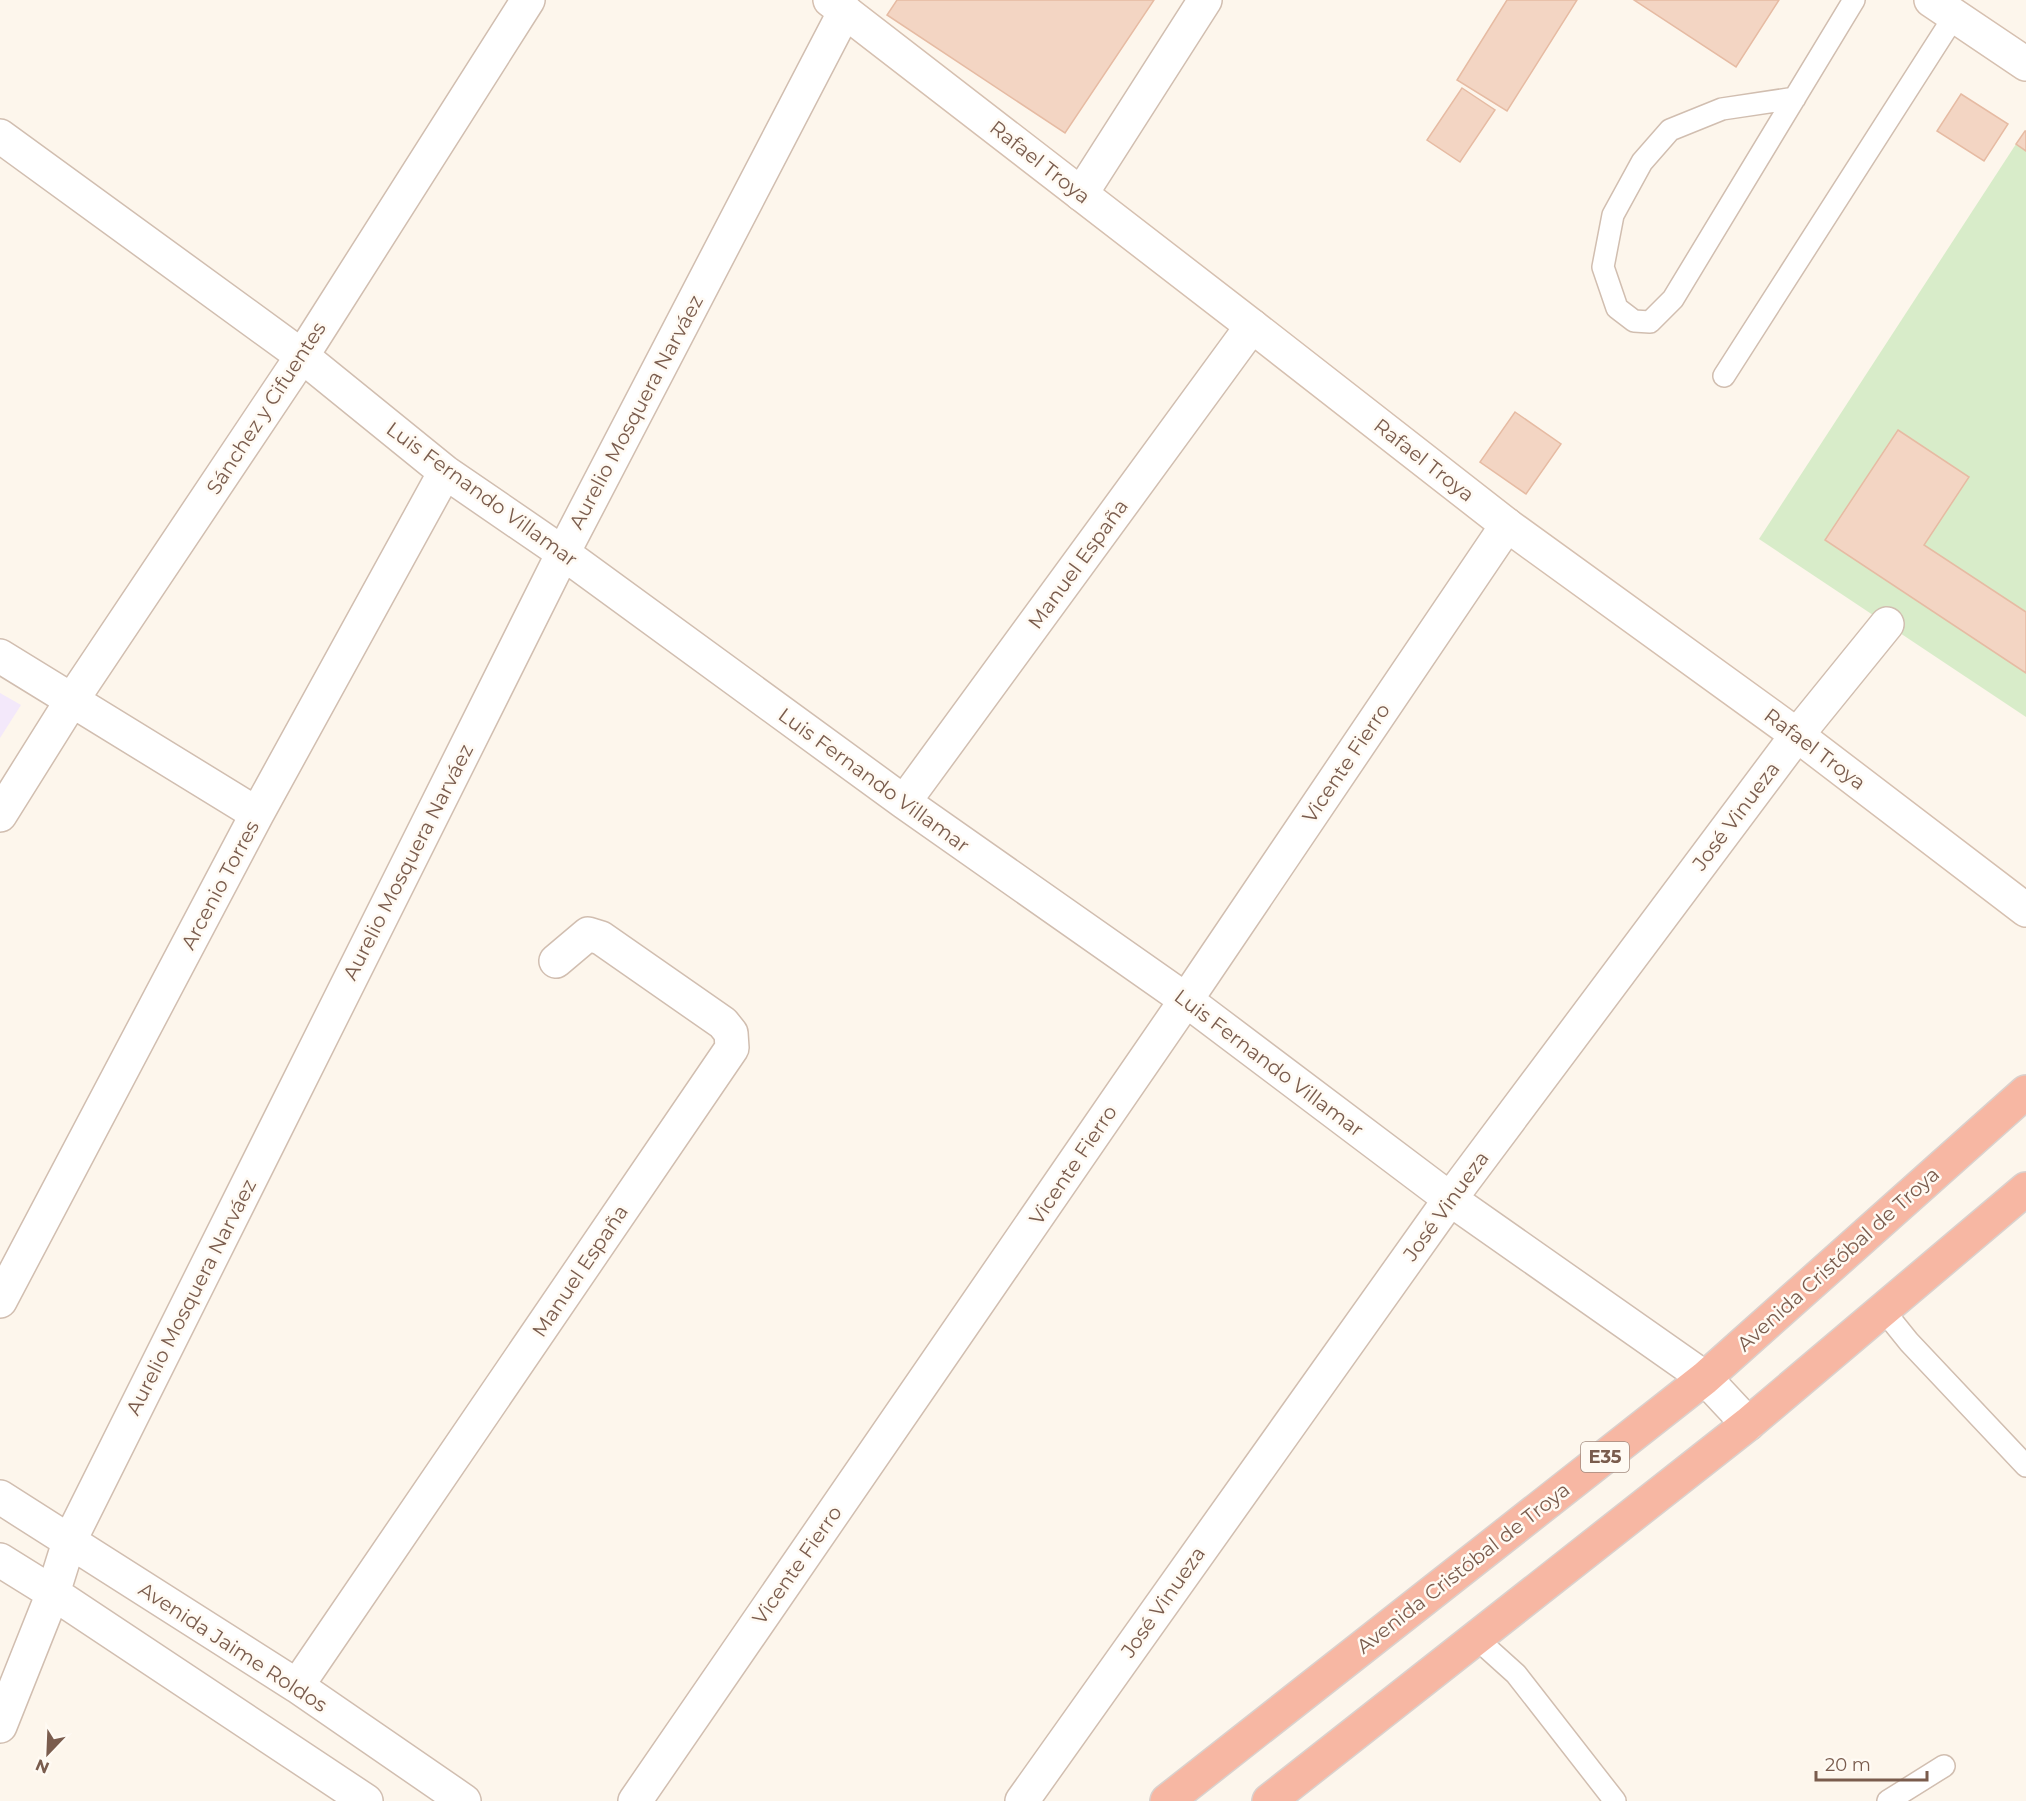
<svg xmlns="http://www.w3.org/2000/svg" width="2026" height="1801" font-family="Montserrat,sans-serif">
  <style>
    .education { fill: #f3e8fa }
    .green { fill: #d8ecc9 }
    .building { fill: #f3d5c3; stroke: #e6bba3; stroke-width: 1.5 }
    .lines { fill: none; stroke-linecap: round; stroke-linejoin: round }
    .lane-casing { stroke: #d1beb0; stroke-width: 24 }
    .street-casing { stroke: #d1beb0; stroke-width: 36 }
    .secondary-casing { stroke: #d6c0b0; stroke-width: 36 }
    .highway-casing { stroke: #dad1cd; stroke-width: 36 }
    .lane { stroke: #fff; stroke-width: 21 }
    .street { stroke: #fff; stroke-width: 33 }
    .secondary { stroke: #fff; stroke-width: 33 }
    .highway { stroke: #f7b7a3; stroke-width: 33 }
    .labels { text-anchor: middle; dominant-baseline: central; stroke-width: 5; stroke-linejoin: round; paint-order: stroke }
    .shield { fill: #fffaf3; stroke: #a28b7f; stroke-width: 1.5 }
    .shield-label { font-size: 18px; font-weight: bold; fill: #7a5c4d }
    .street-label { font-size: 20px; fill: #7a5c4d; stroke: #fffaf3 }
  </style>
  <rect width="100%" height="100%" fill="#fdf6ec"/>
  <!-- education -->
  <path class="education" d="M0,693L21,705L0,738Z"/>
  <!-- green -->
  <path class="green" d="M2016,144L2026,151V717L1759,539Z"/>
  <!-- building -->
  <path class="building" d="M897,0H1154L1065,133L887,15Z
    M1507,0H1577L1507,111L1457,80Z
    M1634,0H1779L1736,67Z
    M1462,88L1495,110L1460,162L1427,140Z
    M1961,94L2008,124L1984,161L1937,131Z
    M2025,131H2026V151L2016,144Z
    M1515,412L1561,444L1526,494L1480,462Z
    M1898,430L1969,477L1924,545L2026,612V673L1825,540Z"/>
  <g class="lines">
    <!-- lane casing -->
    <g class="lane-casing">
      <path id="lane" d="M1795,98L1722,109L1670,130L1642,162L1613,215L1603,267L1617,308L1634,321L1650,322L1673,299L1854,0
        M1724,376L1955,15
        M1884,1311L1909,1342L2026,1466
        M1476,1638L1516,1674L1615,1801
        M1888,1801L1944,1766"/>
    </g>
    <!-- street casing -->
    <g class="street-casing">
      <path id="street" d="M0,136L302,356L445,472L563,553L904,802L1186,1000L1450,1199L1705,1378L1748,1424
        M1081,194L1205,0
        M0,656L257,814
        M904,802L1252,326
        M0,815L72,700L302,356L528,0
        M0,1301L257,814L445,472
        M0,1497L297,1686L464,1801
        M0,1560L53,1593L366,1801
        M297,1686L732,1048L731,1033L723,1023L601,938L588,934L556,961
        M0,1726L53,1593L69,1542L563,553L845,11
        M635,1801L1186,1000L1507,525
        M1022,1801L1450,1199L1797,735L1887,624"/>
    </g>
    <!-- secondary casing -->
    <g class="secondary-casing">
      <path id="secondary" d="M830,0L1252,326L1507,525L1797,735L2026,910
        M1931,0L2026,64"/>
    </g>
    <!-- highway casing -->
    <g class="highway-casing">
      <path id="highway" d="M1167,1801L1705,1378L2026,1092
        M1269,1801L1748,1424L2026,1189"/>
    </g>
    <!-- lane -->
    <use href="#lane" class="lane"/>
    <!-- street -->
    <use href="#street" class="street"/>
    <!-- secondary -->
    <use href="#secondary" class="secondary"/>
    <!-- highway -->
    <use href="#highway" class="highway"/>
  </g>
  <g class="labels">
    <!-- shield labels -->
    <rect class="shield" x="1581" y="1442" width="48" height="30" rx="4.5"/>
    <g class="shield-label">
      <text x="1605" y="1457">E35</text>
    </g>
    <!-- street labels -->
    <g class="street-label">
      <text transform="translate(1040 162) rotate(38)">Rafael Troya</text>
      <text transform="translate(266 408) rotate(-57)">Sánchez y Cifuentes</text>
      <text transform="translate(636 412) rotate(-62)">Aurelio Mosquera Narváez</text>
      <text transform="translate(1424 460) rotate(38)">Rafael Troya</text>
      <text transform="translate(482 494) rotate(36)">Luis Fernando Villamar</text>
      <text transform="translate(1078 564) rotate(-54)">Manuel España</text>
      <text transform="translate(1815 749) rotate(37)">Rafael Troya</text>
      <text transform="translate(1346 763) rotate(-56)">Vicente Fierro</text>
      <text transform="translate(874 780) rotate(36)">Luis Fernando Villamar</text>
      <text transform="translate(1736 816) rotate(-53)">José Vinueza</text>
      <text transform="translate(408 862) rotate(-63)">Aurelio Mosquera Narváez</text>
      <text transform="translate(220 885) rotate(-62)">Arcenio Torres</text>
      <text transform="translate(1269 1063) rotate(37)">Luis Fernando Villamar</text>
      <text transform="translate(1073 1165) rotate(-56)">Vicente Fierro</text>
      <text transform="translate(1446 1206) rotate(-54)">José Vinueza</text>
      <text transform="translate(1838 1259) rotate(-42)">Avenida Cristóbal de Troya</text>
      <text transform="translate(580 1271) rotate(-56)">Manuel España</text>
      <text transform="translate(191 1297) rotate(-63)">Aurelio Mosquera Narváez</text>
      <text transform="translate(797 1565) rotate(-55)">Vicente Fierro</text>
      <text transform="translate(1463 1568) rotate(-38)">Avenida Cristóbal de Troya</text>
      <text transform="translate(1163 1602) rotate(-55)">José Vinueza</text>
      <text transform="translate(233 1647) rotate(33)">Avenida Jaime Roldos</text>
    </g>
  </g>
  <!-- north arrow -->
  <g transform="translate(48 1753) rotate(203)" stroke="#fffaf3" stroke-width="4.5" paint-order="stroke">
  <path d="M0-4.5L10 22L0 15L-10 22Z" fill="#7a5c4d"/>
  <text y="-9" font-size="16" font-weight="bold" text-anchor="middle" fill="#7a5c4d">N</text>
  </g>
  <!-- scale -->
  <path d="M1816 1771v9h111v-9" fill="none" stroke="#7a5c4d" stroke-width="3"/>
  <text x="1825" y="1771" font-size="18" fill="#7a5c4d" stroke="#fffaf3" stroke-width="4.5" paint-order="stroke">20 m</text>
</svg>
